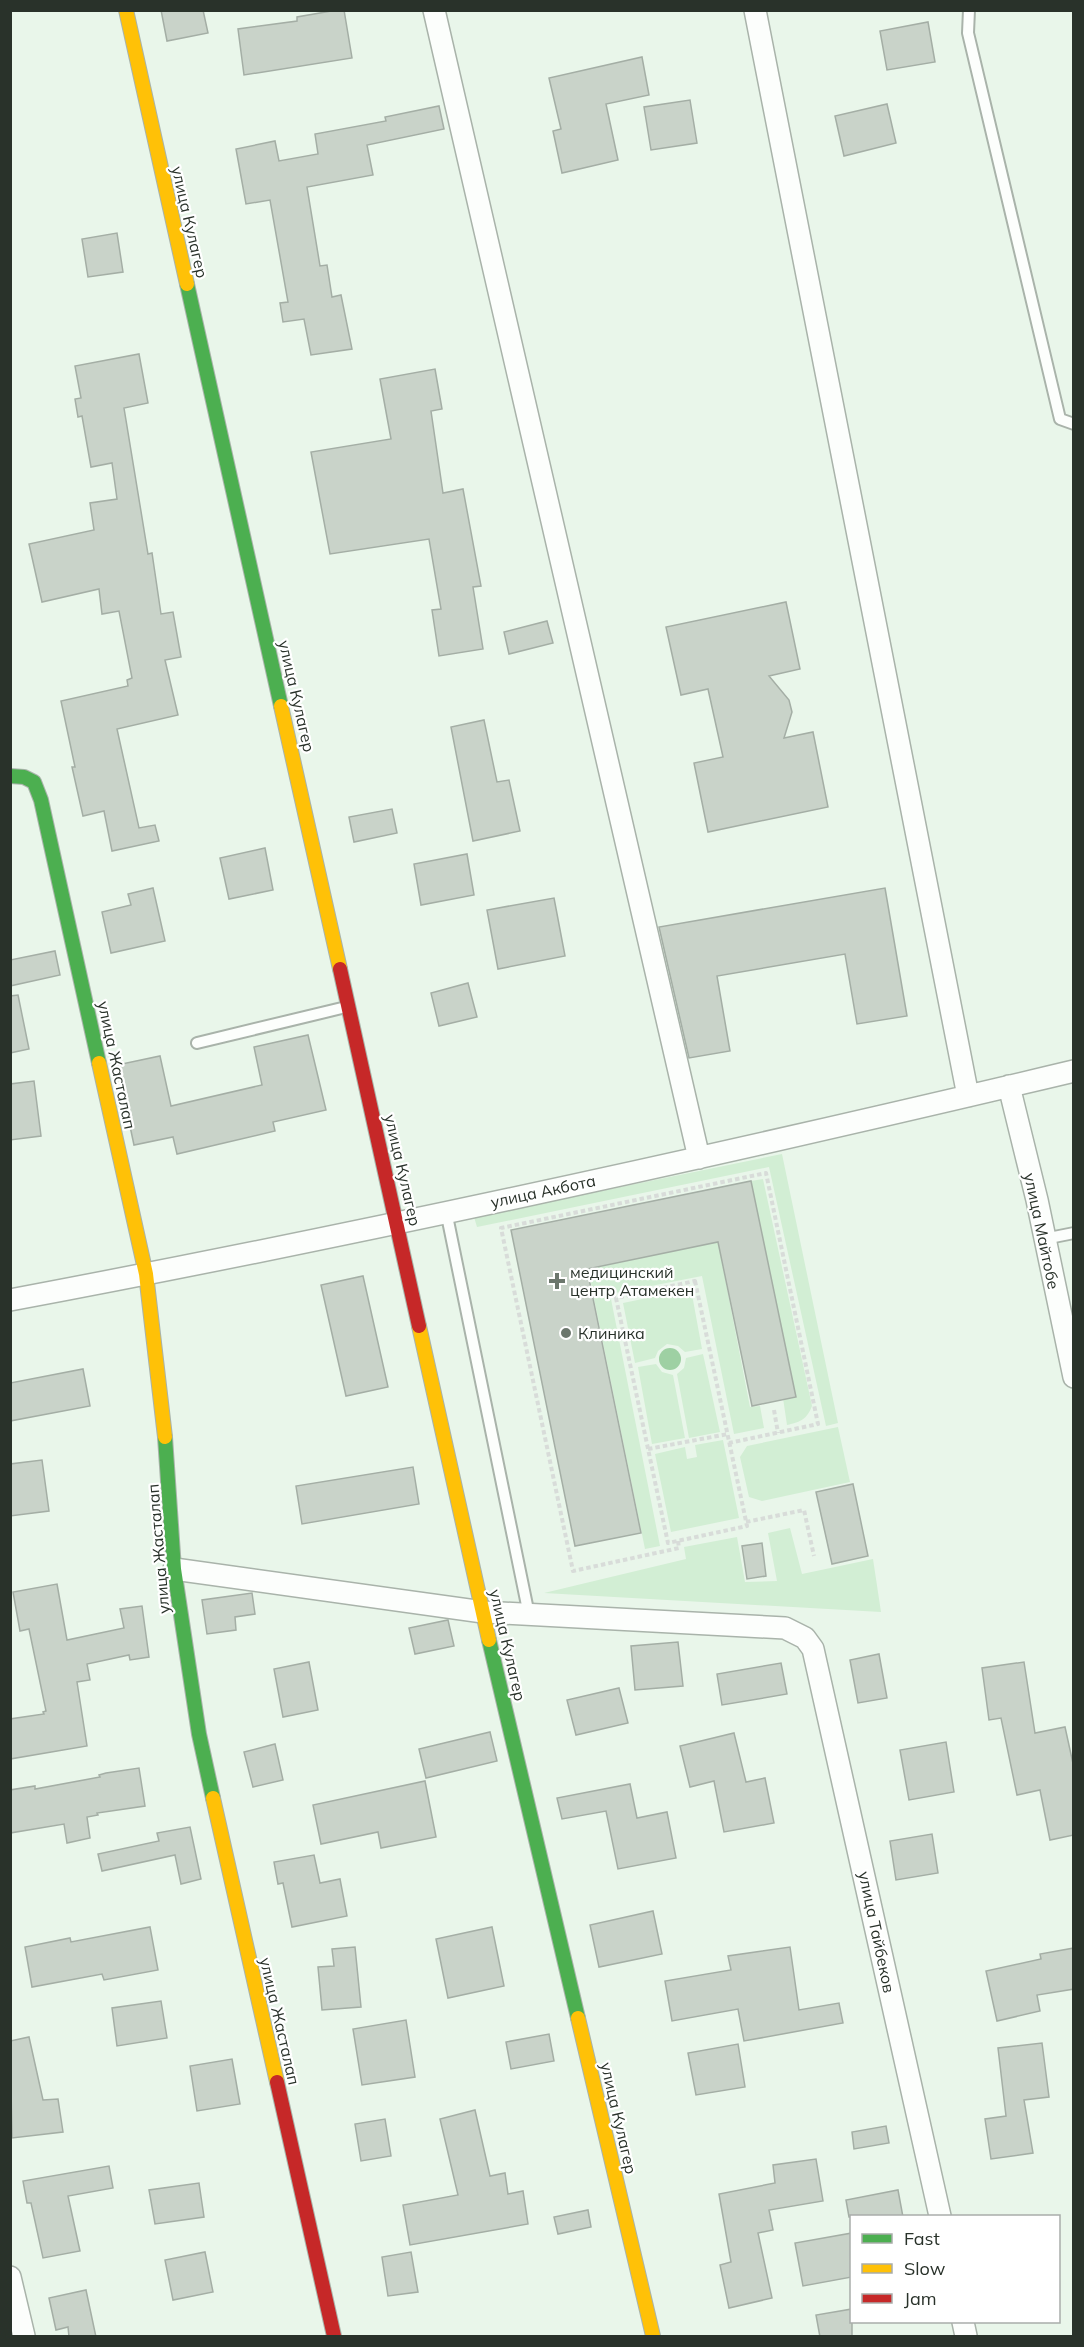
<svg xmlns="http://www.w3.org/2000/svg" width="1084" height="2347" font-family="Mulish,sans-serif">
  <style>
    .green { fill: #d2eed4 }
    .water { fill: #9ed0a3 }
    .building { fill: #c9d3c9; stroke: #a4aea5; stroke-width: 1.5 }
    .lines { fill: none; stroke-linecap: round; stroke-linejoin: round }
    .lane-casing { stroke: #a9b3aa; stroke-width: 14 }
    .street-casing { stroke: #a9b3aa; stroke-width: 24 }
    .fast-casing { stroke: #a9b3aa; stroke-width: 16 }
    .slow-casing { stroke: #a9b3aa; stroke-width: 16 }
    .jam-casing { stroke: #a9b3aa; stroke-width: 16 }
    .path { stroke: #d8dcd9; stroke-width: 4; stroke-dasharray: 4.5 3; stroke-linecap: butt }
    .lane { stroke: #fcfefc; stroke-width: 10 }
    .street { stroke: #fcfefc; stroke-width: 21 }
    .fast { stroke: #4caf50; stroke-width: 14 }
    .slow { stroke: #ffc107; stroke-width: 14 }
    .jam { stroke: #c62828; stroke-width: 14 }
    .poi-dot { fill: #6c776d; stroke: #fff; stroke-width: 2 }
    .labels { text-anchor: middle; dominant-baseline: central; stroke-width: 4.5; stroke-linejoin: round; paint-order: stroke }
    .street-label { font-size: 16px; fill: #29322a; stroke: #fff }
    .poi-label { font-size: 16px; fill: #29322a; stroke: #fff; text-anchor: start }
  </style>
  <rect width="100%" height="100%" fill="#e9f6ea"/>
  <!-- green -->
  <path class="green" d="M782,1154L838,1423L826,1426L769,1167L477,1227L474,1217Z
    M763,1179L812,1406C807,1419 801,1422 787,1425L751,1181Z
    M718,1242L750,1407L760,1406L764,1428L734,1434L702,1276L610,1294L660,1546L645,1549L588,1269Z
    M691,1289L702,1349L685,1352L678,1346L667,1344L658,1351L655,1358L635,1363L623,1303Z
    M703,1354L720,1432L689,1438L677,1374L684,1368L686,1358Z
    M656,1364L662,1372L673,1375L685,1438L652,1444L638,1367Z
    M838,1427L850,1482L762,1501L749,1497L740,1457L747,1446Z
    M723,1440L739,1518L671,1532L655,1454L685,1447L687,1459L697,1457L695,1445Z
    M790,1528L802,1574L873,1559L881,1612L544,1593L686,1559L684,1547L737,1537L745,1582L777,1581L768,1533Z"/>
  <!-- water -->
  <path class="water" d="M659 1359a11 11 0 1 1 22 0a11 11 0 1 1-22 0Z"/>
  <!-- building -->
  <path class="building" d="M161,10H203L208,33L167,41Z
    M337,10H344L352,58L244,75L238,29L297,21V17Z
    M928,22L935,62L887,70L880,31Z
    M642,57L649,95L606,104L618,160L562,173L553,131L561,129L549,78Z
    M690,100L697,143L651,150L644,107Z
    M887,104L896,143L844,156L835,116Z
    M439,106L444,129L367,145L373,175L307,187L320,266L327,265L332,297L341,295L352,349L311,355L304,319L283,322L280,303L288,302L270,200L246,204L236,149L275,141L279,161L318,154L315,134L386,121L385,117Z
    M117,233L123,272L88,277L82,239Z
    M139,354L148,403L124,408L148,554L152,553L161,614L173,612L181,657L165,660L178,715L117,729L139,828L155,825L159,841L112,851L104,811L83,816L72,767H75L61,701L128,686L127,680L132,678L119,611L102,614L99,589L42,602L29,544L94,530L90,503L117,499L112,463L91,467L82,416L78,417L75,399L81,398L75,366Z
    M435,369L442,409L431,411L443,493L463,489L481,586L473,587L483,649L439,656L432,610L441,609L429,539L330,554L311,452L391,439L380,379Z
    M786,602L800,669L769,676L789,700L792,712L784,738L813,732L828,807L708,832L694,763L723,757L708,689L681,695L666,627Z
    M547,621L553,643L509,654L504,632Z
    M484,720L497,782L509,780L520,831L473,841L451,727Z
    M392,809L397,833L354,842L349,817Z
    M265,848L273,890L229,899L220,858Z
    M467,854L474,895L421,905L414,864Z
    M153,888L165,941L111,953L102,912L131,905L128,894Z
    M885,888L907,1016L857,1024L845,954L717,976L730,1051L689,1058L659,927Z
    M554,898L565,956L498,969L487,910Z
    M55,951L60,975L10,986V960Z
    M468,983L477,1017L439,1026L431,993Z
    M18,995L29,1049L10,1053V996Z
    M308,1035L326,1110L273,1122L275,1131L177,1154L173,1137L134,1145L117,1065L160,1056L171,1106L262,1085L254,1047Z
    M34,1081L41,1136L10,1140V1084Z
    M751,1181L796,1397L752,1406L718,1242L587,1269L641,1533L575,1546L511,1230Z
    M363,1276L388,1387L346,1396L321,1285Z
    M83,1369L90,1406L10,1421V1383Z
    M42,1460L49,1511L10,1516V1464Z
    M413,1467L419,1504L302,1524L296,1486Z
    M853,1484L868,1556L832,1564L816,1492Z
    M762,1543L766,1576L747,1579L742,1546Z
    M57,1584L67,1640L124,1628L120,1609L142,1606L149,1657L130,1660L129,1655L87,1664L90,1680L77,1682L87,1746L10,1759V1719L44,1714L43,1712L46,1711L29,1629L20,1631L13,1592Z
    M252,1593L255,1614L235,1617L236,1630L207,1634L202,1600Z
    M448,1620L454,1646L415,1654L409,1628Z
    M678,1642L683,1686L635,1690L631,1646Z
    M879,1654L887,1698L858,1703L850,1660Z
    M309,1662L318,1710L283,1717L274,1669Z
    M1024,1662L1035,1733L1065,1727L1074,1768V1835L1050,1840L1040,1790L1017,1795L1001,1718L989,1720L982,1668Z
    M781,1663L787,1694L722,1705L717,1674Z
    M619,1688L628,1723L576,1735L567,1700Z
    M490,1732L497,1761L426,1778L419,1749Z
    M734,1733L746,1782L765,1778L774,1823L724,1832L714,1781L690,1787L680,1746Z
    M946,1742L954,1792L909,1800L900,1750Z
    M275,1744L283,1780L253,1787L244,1752Z
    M139,1768L145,1806L97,1813L98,1815L87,1817L90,1838L67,1843L64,1824L10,1833V1790L35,1786V1789L100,1777L99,1775L106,1773Z
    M425,1781L436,1837L381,1848L378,1832L321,1844L313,1805Z
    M630,1784L637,1818L667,1812L676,1858L618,1869L606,1811L562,1819L557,1798Z
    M190,1827L201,1879L181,1884L175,1855L102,1871L98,1854L159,1841L157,1833Z
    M932,1834L938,1873L896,1880L890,1841Z
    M314,1855L320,1883L340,1879L347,1916L292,1927L283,1883L278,1884L274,1862Z
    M653,1911L662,1954L599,1967L590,1925Z
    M150,1927L158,1970L104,1980L102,1974L32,1987L25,1947L70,1938L71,1942Z
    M492,1927L504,1986L448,1998L436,1939Z
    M355,1947L361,2007L322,2010L318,1967L334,1966L332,1949Z
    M790,1947L799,2010L839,2003L843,2023L744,2041L738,2009L672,2021L665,1981L731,1970L728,1956Z
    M1074,1948V1989L1037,1995L1040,2011L997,2021L986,1971L1041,1959L1040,1954Z
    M161,2001L167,2038L117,2046L112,2008Z
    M406,2020L415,2077L362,2085L353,2029Z
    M549,2034L554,2061L511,2069L506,2042Z
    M29,2037L43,2100L58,2099L63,2132L12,2138L10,2041Z
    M1042,2043L1049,2097L1024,2100L1033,2153L991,2159L985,2119L1006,2116L998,2048Z
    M738,2044L745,2087L696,2095L688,2053Z
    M232,2059L240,2104L197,2111L190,2066Z
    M475,2110L490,2176L505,2173L508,2194L523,2191L528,2224L410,2245L403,2205L458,2195L440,2119Z
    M385,2119L391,2156L361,2161L355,2124Z
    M886,2126L889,2143L854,2149L852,2132Z
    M816,2159L823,2201L769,2210L773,2230L758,2233L772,2298L729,2308L720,2265L731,2262L719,2194L775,2183L773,2165Z
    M109,2166L113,2188L68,2196L80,2251L43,2258L31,2203H27L23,2181Z
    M199,2183L204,2217L155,2224L149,2190Z
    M898,2190L903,2217H849L846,2200Z
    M588,2210L591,2227L558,2234L554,2217Z
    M852,2233V2277L803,2286L795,2243Z
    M205,2252L213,2292L173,2300L165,2260Z
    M411,2252L418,2292L388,2296L382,2257Z
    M86,2290L96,2337H69L68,2327L56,2330L49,2298Z
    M852,2309V2337H820L816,2315Z"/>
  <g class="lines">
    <!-- lane casing -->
    <g class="lane-casing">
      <path id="lane" d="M969,10L968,33L1060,419L1074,424
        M197,1043L346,1007
        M446,1211L529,1615
        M1044,1239L1074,1233"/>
    </g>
    <!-- street casing -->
    <g class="street-casing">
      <path id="street" d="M434,10L699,1158
        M755,10L968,1096
        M1009,1086L1037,1200L1074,1377
        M10,1300C367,1233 721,1155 1074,1071
        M174,1569L483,1612L785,1628L805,1638L813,1649L940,2216
        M10,2277L24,2336
        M963,2322L966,2336"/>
    </g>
    <!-- fast casing -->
    <g class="fast-casing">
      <path id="fast" d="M187,284L281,706
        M10,776L24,777L34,782L41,800L99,1063
        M165,1437L174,1569L199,1734L213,1798
        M489,1640L578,2018"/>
    </g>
    <!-- slow casing -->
    <g class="slow-casing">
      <path id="slow" d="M126,10L187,284
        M281,706L340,969
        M99,1063L146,1274L165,1437
        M419,1326L489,1640
        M213,1798L277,2082
        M578,2018L653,2336"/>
    </g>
    <!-- jam casing -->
    <g class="jam-casing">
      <path id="jam" d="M340,969L419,1326
        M277,2082L334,2336"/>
    </g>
    <!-- path -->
    <path class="path" d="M695,1281L747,1526L668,1543L616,1298Z
      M774,1410L778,1433
      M648,1449L728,1434
      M746,1522L804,1510L814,1556
      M678,1541L679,1548L573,1571L501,1228L766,1173L818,1424L729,1443"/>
    <!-- lane -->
    <use href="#lane" class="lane"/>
    <!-- street -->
    <use href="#street" class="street"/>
    <!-- fast -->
    <use href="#fast" class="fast"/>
    <!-- slow -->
    <use href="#slow" class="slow"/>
    <!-- jam -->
    <use href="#jam" class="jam"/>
  </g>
  <!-- markers -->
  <g class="poi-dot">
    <path d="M554 1272h6v6h6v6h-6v6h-6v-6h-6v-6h6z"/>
    <circle cx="566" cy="1333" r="6"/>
  </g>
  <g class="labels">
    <!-- street labels -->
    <g class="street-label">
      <text transform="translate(190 222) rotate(77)">улица Кулагер</text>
      <text transform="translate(297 696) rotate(77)">улица Кулагер</text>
      <text transform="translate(117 1065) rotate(78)">улица Жасталап</text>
      <text transform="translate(403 1170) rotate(77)">улица Кулагер</text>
      <text transform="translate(543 1191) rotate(-12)">улица Акбота</text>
      <text transform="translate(1042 1231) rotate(78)">улица Майтобе</text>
      <text transform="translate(158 1549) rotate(-95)">улица Жасталап</text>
      <text transform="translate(508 1645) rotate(77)">улица Кулагер</text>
      <text transform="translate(877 1932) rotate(78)">улица Тайбеков</text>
      <text transform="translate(280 2021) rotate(77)">улица Жасталап</text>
      <text transform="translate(619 2118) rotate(77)">улица Кулагер</text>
    </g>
    <!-- poi labels -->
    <g class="poi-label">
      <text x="570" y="1272">медицинский<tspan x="570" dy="18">центр Атамекен</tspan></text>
      <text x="578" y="1333">Клиника</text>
    </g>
  </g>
  <!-- border -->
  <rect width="1084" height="2347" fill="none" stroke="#29322a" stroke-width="24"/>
  <!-- legend -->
  <rect x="850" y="2215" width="210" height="108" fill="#ffffff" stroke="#a9adaa" stroke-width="1.5"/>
  <rect x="862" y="2234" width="30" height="9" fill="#4caf50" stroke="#a9adaa" stroke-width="1.5"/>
  <text x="904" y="2245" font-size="18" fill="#29322a">Fast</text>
  <rect x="862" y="2264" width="30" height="9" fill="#ffc107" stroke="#a9adaa" stroke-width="1.5"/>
  <text x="904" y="2275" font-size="18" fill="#29322a">Slow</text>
  <rect x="862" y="2294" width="30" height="9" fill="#c62828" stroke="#a9adaa" stroke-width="1.5"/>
  <text x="904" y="2305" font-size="18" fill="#29322a">Jam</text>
</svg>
